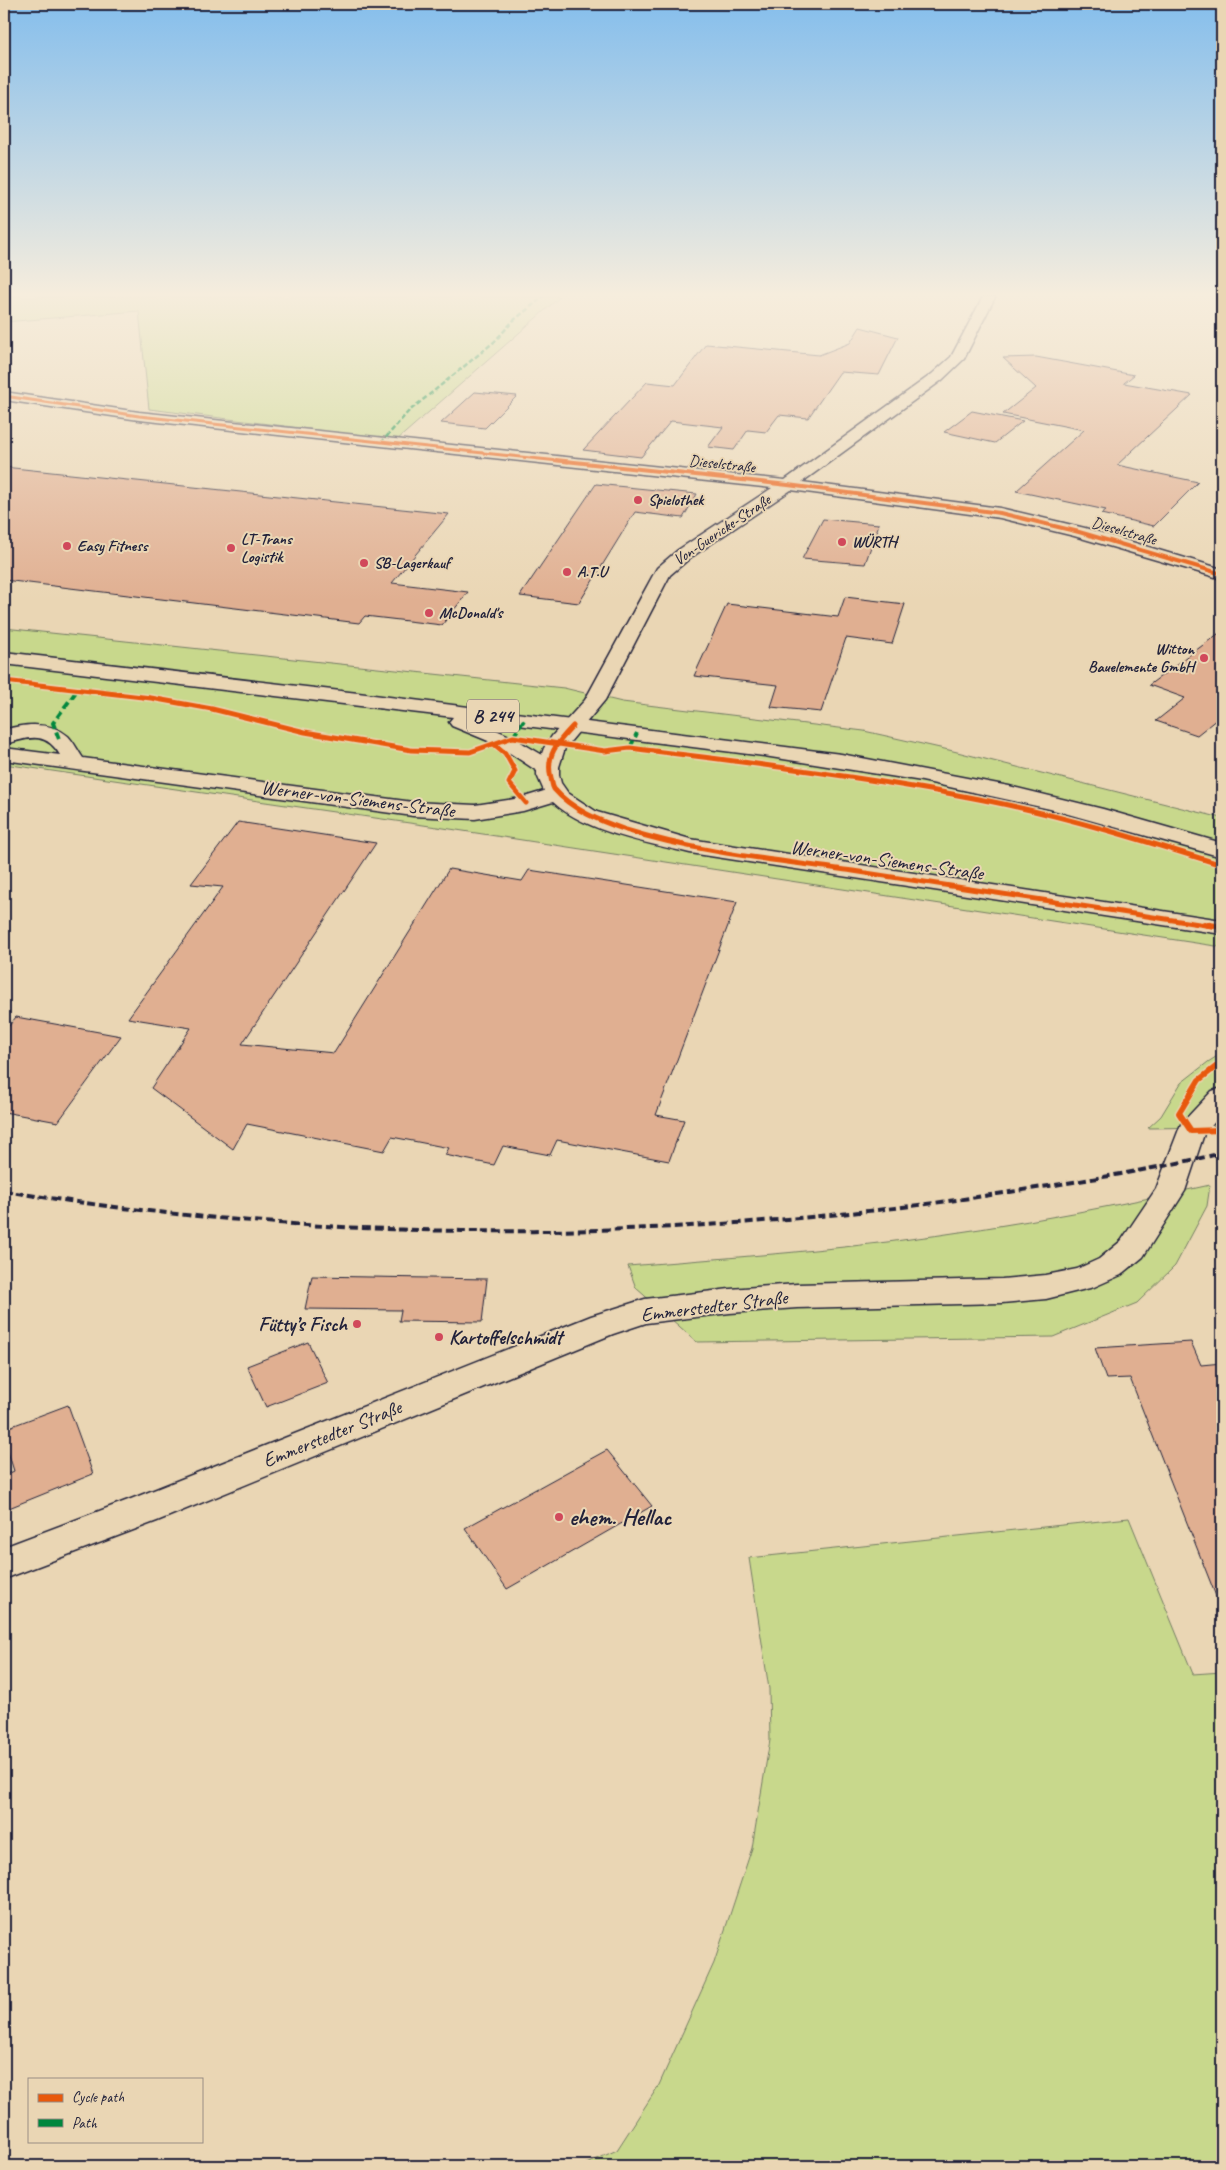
<svg xmlns="http://www.w3.org/2000/svg" width="1226" height="2170" font-family="Caveat,sans-serif">
  <style>
    .green { fill: #c8d88c; stroke: #757d64 }
    .building { fill: #e0af91; stroke: #22223b }
    .lines { fill: none; stroke-linecap: round; stroke-linejoin: round }
    .minor-casing { stroke: #22223b; stroke-width: 3 }
    .secondary-casing { stroke: #22223b; stroke-width: 3 }
    .primary-casing { stroke: #22223b; stroke-width: 3 }
    .minor { fill: #ead6b4; fill-rule: evenodd }
    .secondary { fill: #ead6b4; fill-rule: evenodd }
    .primary { fill: #ead6b4; fill-rule: evenodd }
    .rail { stroke: #22223b; stroke-width: 4; stroke-dasharray: 8 4; stroke-linecap: butt }
    .quiet-far1 { stroke: #00873e; stroke-width: 2.5; stroke-dasharray: 5 2.5; stroke-linecap: butt }
    .quiet { stroke: #00873e; stroke-width: 4; stroke-dasharray: 8 4; stroke-linecap: butt }
    .cycleway-far3-casing { stroke: #ead6b4; stroke-width: 5 }
    .cycleway-far2-casing { stroke: #ead6b4; stroke-width: 5.5 }
    .cycleway-far1-casing { stroke: #ead6b4; stroke-width: 8 }
    .cycleway-casing { stroke: #ead6b4; stroke-width: 9 }
    .cycleway-far3 { stroke: #e8590c; stroke-width: 3 }
    .cycleway-far2 { stroke: #e8590c; stroke-width: 4 }
    .cycleway-far1 { stroke: #e8590c; stroke-width: 5 }
    .cycleway { stroke: #e8590c; stroke-width: 6 }
    .poi-dot { fill: #d1495b; stroke: #ead6b4; stroke-width: 2 }
    .labels { text-anchor: middle; dominant-baseline: central; stroke-width: 4; stroke-linejoin: round; paint-order: stroke }
    .far-street-label { font-size: 16px; fill: #22223b; stroke: #ead6b4 }
    .far-poi-label { font-size: 16px; font-weight: bold; fill: #22223b; stroke: #ead6b4; text-anchor: start }
    .shield { fill: #ead6b4; stroke: #5e585f; stroke-width: 1 }
    .shield-label { font-size: 19px; font-weight: bold; fill: #22223b }
    .street-label { font-size: 20px; fill: #22223b; stroke: #ead6b4 }
    .poi-label { font-size: 20px; font-weight: bold; fill: #22223b; stroke: #ead6b4; text-anchor: end }
    .near-poi-label { font-size: 24px; font-weight: bold; fill: #22223b; stroke: #ead6b4; text-anchor: start }
  </style>
  <rect width="100%" height="100%" fill="#ead6b4"/>
  <filter id="ink" filterUnits="userSpaceOnUse"><feTurbulence type="fractalNoise" baseFrequency=".02" numOctaves="2"/><feDisplacementMap in="SourceGraphic" scale="10" xChannelSelector="R" yChannelSelector="G"/><feConvolveMatrix kernelMatrix="1 2 1 2 8 2 1 2 1" color-interpolation-filters="sRGB"/></filter>
  <g filter="url(#ink)">
    <!-- green -->
    <path class="green" d="M4,297H560L397,440L149,409L139,311L4,322Z
      M4,628L564,688L622,702L864,731L949,750L1222,818V947L437,827L4,764Z
      M1222,1053V1127L1148,1128L1161,1116L1181,1083L1208,1062Z
      M1210,1185L1207,1206L1175,1266L1137,1303L1053,1337L697,1342L636,1288L628,1266C700,1260 772,1255 844,1247C966,1234 1089,1212 1210,1185Z
      M1129,1518L1193,1674L1222,1672V2166H582L617,2150L659,2085L714,1963L752,1848L770,1740L769,1689L749,1558Z"/>
    <!-- building -->
    <path class="building" d="M860,327L898,337L879,375L840,372L808,418L779,415L766,432L748,430L734,450L708,447L723,427L671,421L641,457L583,450L647,382L675,385L706,344L819,355L850,343Z
      M1036,357L1134,375L1124,383L1192,395L1117,465L1198,482L1154,526L1101,514L1106,510L1016,491L1084,430L1003,414L1036,388L1003,358Z
      M475,392L517,396L485,428L441,423Z
      M972,411L1023,421L995,443L944,432Z
      M4,467L449,514L392,583L468,592L442,625L365,616L359,623L4,580Z
      M596,484L697,494L683,518L635,512L579,603L520,596Z
      M823,519L879,524L865,564L802,559Z
      M845,597L905,604L892,644L846,638L821,712L771,707L778,685L694,676L727,604L838,617Z
      M1222,631V715L1197,735L1156,721L1185,698L1149,685Z
      M238,822L376,843L242,1044L334,1053L449,869L522,881L529,870L737,902L656,1115L684,1120L669,1161L557,1140L550,1155L503,1146L494,1165L445,1155L449,1148L392,1137L384,1151L247,1124L233,1149L151,1088L191,1028L128,1018L223,887L191,884Z
      M16,1017L121,1036L58,1122L4,1112V1032Z
      M312,1276L487,1279L482,1322L399,1321L401,1310L305,1309Z
      M308,1342L328,1383L266,1407L247,1366Z
      M1191,1342L1201,1365L1222,1363V1609H1221L1130,1378L1106,1379L1095,1348Z
      M68,1405L93,1474L4,1510V1476L14,1471L4,1439V1429Z
      M607,1450L652,1506L507,1589L465,1528Z"/>
    <g class="lines">
      <!-- minor casing -->
      <g class="minor-casing">
        <path id="minor" d="M983,297H995L964,359L942,380L802,482L1000,508L1085,528L1222,569V579L1074,536L1000,518L791,490L690,558L670,575L605,700L565,748L559,767V775L561,783L568,793L597,812L690,839L1222,920V934L690,853C648,843 585,832 553,802L523,811L475,819L413,816L4,760V748L60,755C44,729 27,739 4,744V730C23,724 51,721 68,736C74,742 78,751 83,758L413,802L475,805L521,798L544,791L537,775V767L544,748L552,736L585,700L657,568L678,550L772,488L139,420L4,400V392L139,412L785,480L932,374L951,357Z"/>
      </g>
      <!-- secondary casing -->
      <g class="secondary-casing">
        <path id="secondary" d="M1222,1088V1114L1204,1134L1185,1191L1143,1257L1121,1275L1094,1287L1046,1299L1002,1303L797,1308L730,1313L646,1323L613,1334L157,1521L4,1579V1547L131,1499L591,1316L645,1299L730,1289L797,1284L1002,1279L1046,1275L1077,1269L1099,1259L1121,1241L1156,1189L1181,1124L1212,1091Z"/>
      </g>
      <!-- primary casing -->
      <g class="primary-casing">
        <path id="primary" d="M4,652L358,693L841,754L1009,786L1103,809L1222,843V857L1050,809L922,781L764,756L471,719L512,737L556,763L559,768L556,773L548,774L540,773L498,745L452,726L449,722L453,717L4,664Z"/>
      </g>
      <!-- minor -->
      <use href="#minor" class="minor"/>
      <!-- secondary -->
      <use href="#secondary" class="secondary"/>
      <!-- primary -->
      <use href="#primary" class="primary"/>
      <!-- rail -->
      <path class="rail" d="M4,1191C337,1245 677,1244 1010,1192C1081,1181 1152,1170 1222,1153"/>
      <!-- quiet-far1 -->
      <path class="quiet-far1" d="M381,443L408,412L494,342L514,320L543,297"/>
      <!-- quiet -->
      <path class="quiet" d="M513,737L524,720
        M59,739L53,723L78,689
        M630,748L637,733"/>
      <!-- cycleway-far3 casing -->
      <g class="cycleway-far3-casing">
        <path id="cycleway-far3" d="M4,396L139,416L568,462"/>
      </g>
      <!-- cycleway-far2 casing -->
      <g class="cycleway-far2-casing">
        <path id="cycleway-far2" d="M556,460L788,485L1000,513L1079,532L1222,574"/>
      </g>
      <!-- cycleway-far1 casing -->
      <g class="cycleway-far1-casing">
        <path id="cycleway-far1" d="M4,681L151,698L212,709L305,732L411,750L470,752L513,737L605,751L630,748C750,763 870,777 989,801C1068,817 1145,841 1222,865
          M573,726C558,742 545,755 551,778C552,782 552,786 554,789C572,810 600,821 626,830C699,853 777,860 853,871C973,889 1093,907 1212,926
          M494,744L505,753L515,771L509,783L526,803"/>
      </g>
      <!-- cycleway casing -->
      <g class="cycleway-casing">
        <path id="cycleway" d="M1204,924L1222,927
          M1222,1062L1199,1080L1179,1113L1191,1131L1222,1130"/>
      </g>
      <!-- cycleway-far3 -->
      <use href="#cycleway-far3" class="cycleway-far3"/>
      <!-- cycleway-far2 -->
      <use href="#cycleway-far2" class="cycleway-far2"/>
      <!-- cycleway-far1 -->
      <use href="#cycleway-far1" class="cycleway-far1"/>
      <!-- cycleway -->
      <use href="#cycleway" class="cycleway"/>
    </g>
  </g>
  <!-- sky -->
  <linearGradient id="sky" x2="0" y2="1"><stop stop-color="#85beec"/><stop offset="0.49" stop-color="#f6eddd"/><stop offset="1" stop-color="#f6eddd" stop-opacity="0"/></linearGradient>
  <rect width="1226" height="601" fill="url(#sky)"/>
  <!-- markers -->
  <g class="poi-dot">
    <circle cx="638" cy="500" r="5"/>
    <circle cx="842" cy="542" r="5"/>
    <circle cx="67" cy="546" r="5"/>
    <circle cx="231" cy="548" r="5"/>
    <circle cx="364" cy="563" r="5"/>
    <circle cx="567" cy="572" r="5"/>
    <circle cx="429" cy="613" r="5"/>
    <circle cx="1204" cy="658" r="5"/>
    <circle cx="357" cy="1324" r="5"/>
    <circle cx="439" cy="1337" r="5"/>
    <circle cx="559" cy="1517" r="5"/>
  </g>
  <g class="labels">
    <!-- far-street labels -->
    <g class="far-street-label">
      <text transform="translate(722 464) rotate(6)">Dieselstraße</text>
      <text transform="translate(722 530) rotate(-34)">Von-Guericke-Straße</text>
      <text transform="translate(1124 531) rotate(16)">Dieselstraße</text>
    </g>
    <!-- far-poi labels -->
    <g class="far-poi-label">
      <text x="648" y="500">Spielothek</text>
      <text x="241" y="539">LT-Trans<tspan x="241" dy="18">Logistik</tspan></text>
      <text x="852" y="542">WÜRTH</text>
      <text x="77" y="546">Easy Fitness</text>
      <text x="374" y="563">SB-Lagerkauf</text>
      <text x="577" y="572">A.T.U</text>
      <text x="439" y="613">McDonald's</text>
      <text x="1194" y="649" text-anchor="end">Witton<tspan x="1194" dy="18">Bauelemente GmbH</tspan></text>
    </g>
    <!-- shield labels -->
    <rect class="shield" x="467" y="699.5" width="52" height="33" rx="4"/>
    <g class="shield-label">
      <text x="493" y="716">B 244</text>
    </g>
    <!-- street labels -->
    <g class="street-label">
      <text transform="translate(358 799) rotate(7)">Werner-von-Siemens-Straße</text>
      <text transform="translate(887 860) rotate(8)">Werner-von-Siemens-Straße</text>
      <text transform="translate(714 1306) rotate(-7)">Emmerstedter Straße</text>
      <text transform="translate(332 1434) rotate(-22)">Emmerstedter Straße</text>
    </g>
    <!-- poi labels -->
    <g class="poi-label">
      <text x="347" y="1324">Fütty’s Fisch</text>
      <text x="449" y="1337" text-anchor="start">Kartoffelschmidt</text>
    </g>
    <!-- near-poi labels -->
    <g class="near-poi-label">
      <text x="569" y="1517">ehem. Hellac</text>
    </g>
  </g>
  <!-- margin -->
  <rect width="1226" height="2170" fill="none" stroke="#ead6b4" stroke-width="20"/>
  <rect x="10" y="10" width="1206" height="2150" fill="none" stroke="#22223b" stroke-width="2" filter="url(#ink)"/>
  <!-- legend -->
  <rect x="28" y="2078" width="175" height="65" fill="#ead6b4" stroke="#9a8e84"/>
  <rect x="38" y="2094" width="25" height="8" fill="#e8590c" stroke="#9a8e84"/>
  <text x="72" y="2102" font-size="15" fill="#22223b">Cycle path</text>
  <rect x="38" y="2119" width="25" height="8" fill="#00873e" stroke="#9a8e84"/>
  <text x="72" y="2128" font-size="15" fill="#22223b">Path</text>
</svg>
